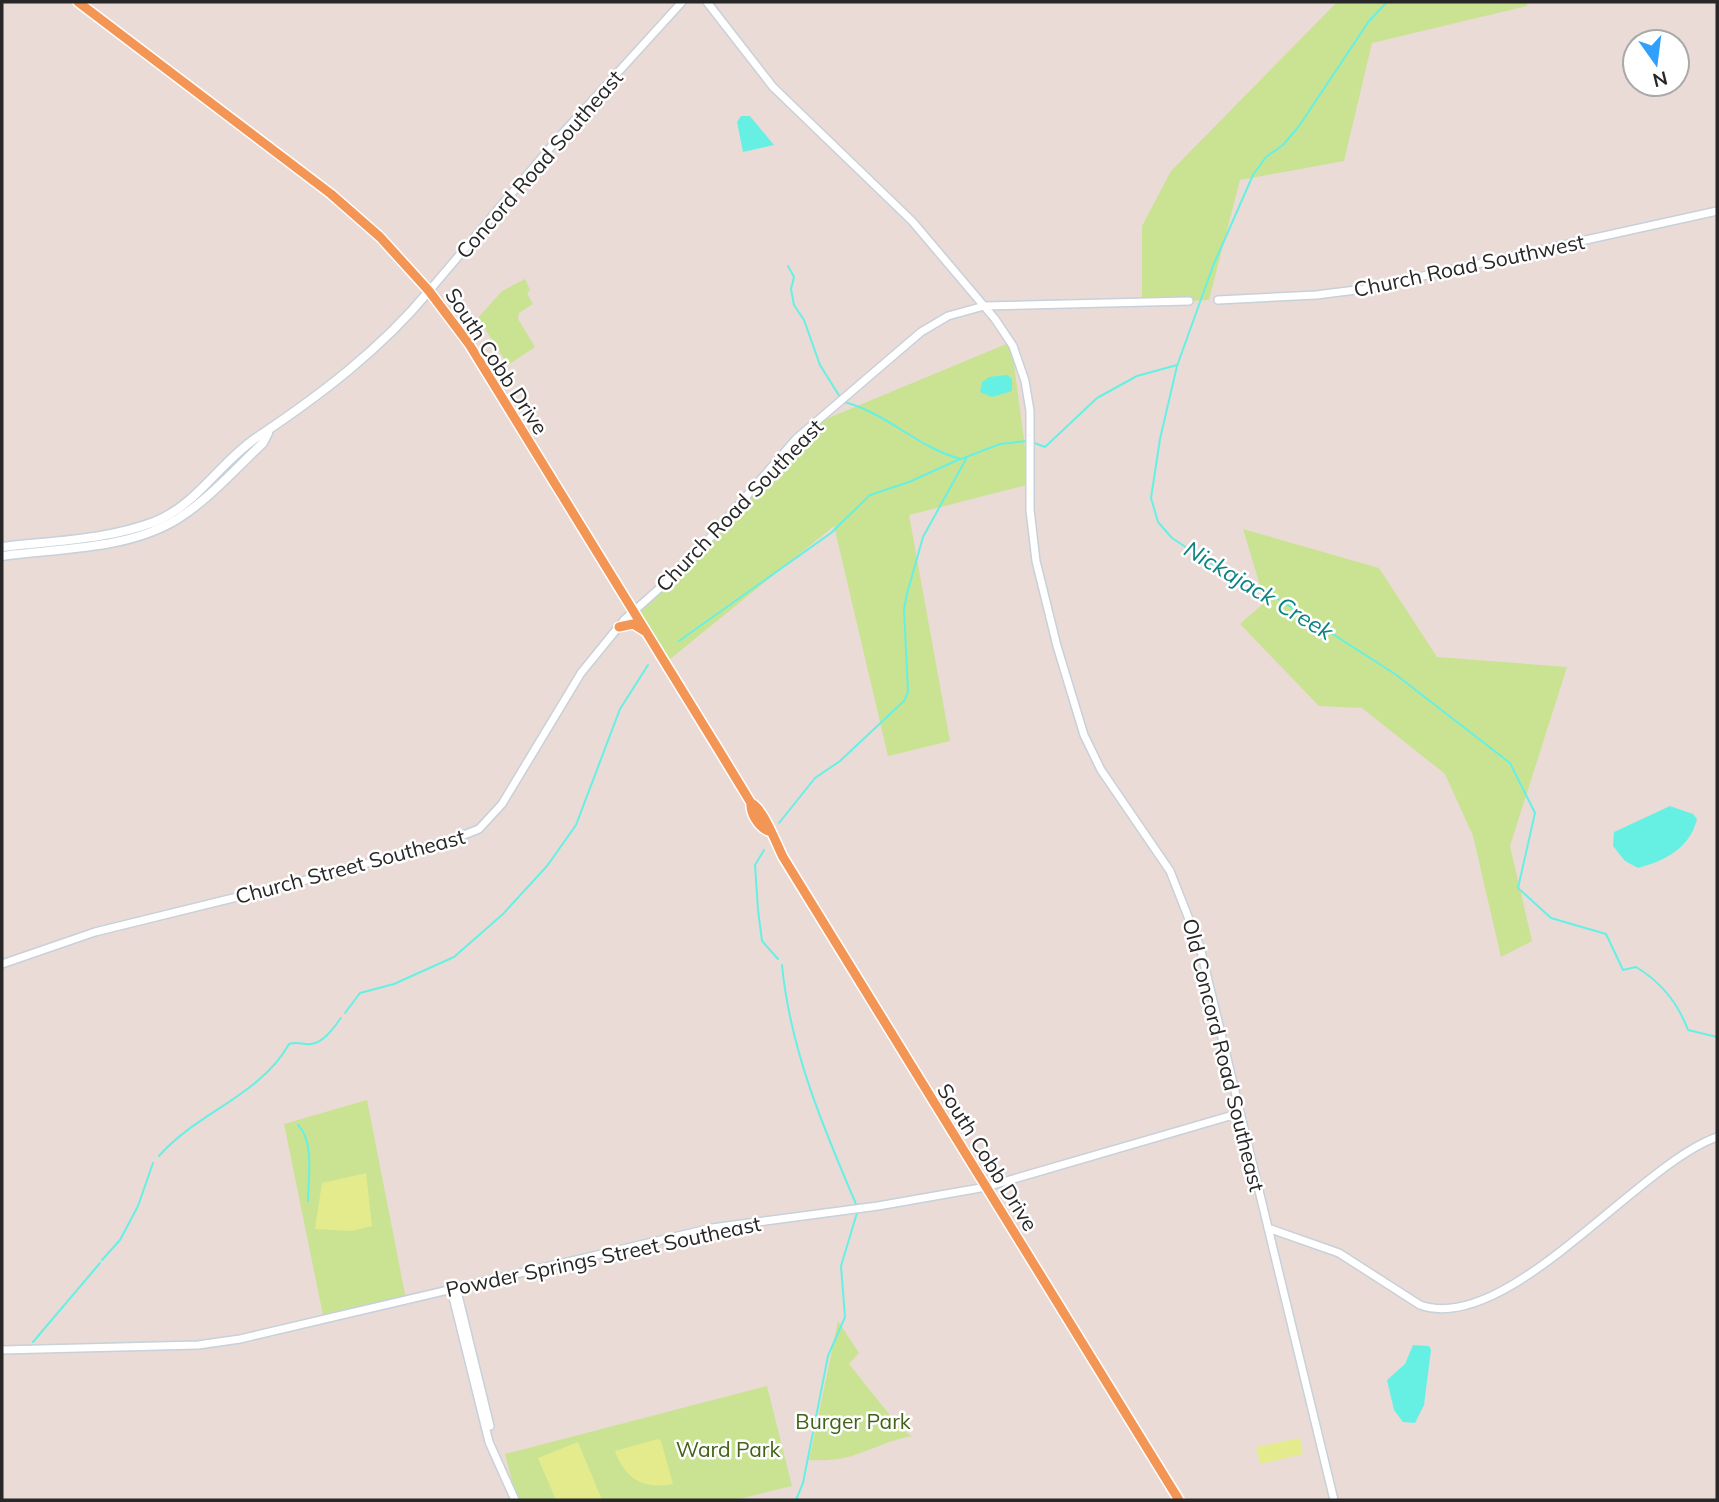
<svg xmlns="http://www.w3.org/2000/svg" width="1719" height="1502" font-family="Mulish,sans-serif">
  <style>
    .green { fill: #cae392 }
    .pitch { fill: #e4eb8d }
    .water { fill: #66f0e4 }
    .lines { fill: none; stroke-linecap: round; stroke-linejoin: round }
    .stream { stroke: #66f0e4; stroke-width: 2 }
    .tertiary-casing { stroke: #c6d1da; stroke-width: 10 }
    .secondary-casing { stroke: #c6d1da; stroke-width: 11 }
    .primary-casing { stroke: #fff; stroke-width: 12 }
    .tertiary { stroke: #fff; stroke-width: 7 }
    .secondary { stroke: #fff; stroke-width: 8 }
    .primary { stroke: #f39554; stroke-width: 9 }
    .labels { text-anchor: middle; dominant-baseline: central; stroke-width: 5; stroke-linejoin: round; paint-order: stroke }
    .street-label { font-size: 21px; fill: #272727; stroke: #fff }
    .park-label { font-size: 21px; fill: #426317; stroke: #fff }
    .water-label { font-size: 23px; font-style: italic; fill: #0b8382; stroke: #fff }
  </style>
  <rect width="100%" height="100%" fill="#eadbd7"/>
  <!-- green -->
  <path class="green" d="M1337,2H1528L1527,6L1372,43L1344,161L1240,180L1209,300L1142,304V226L1171,171Z
    M525,279L530,290L527,293L533,304L519,313L518,319L535,347L508,365L478,318L502,291Z
    M1011,342L1029,477L1027,485L909,515L950,741L888,756L834,526L664,664L630,613L697,550L776,461L821,421Z
    M1243,529L1379,568L1437,657L1567,667L1510,846L1532,941L1501,957L1473,836L1445,774L1362,708L1319,706L1240,624L1265,602Z
    M367,1100L406,1299L324,1320L284,1124Z
    M838,1321L859,1353L849,1364L901,1429L912,1436C870,1444 858,1463 809,1460Z
    M767,1386L792,1486L735,1500H517L505,1454Z"/>
  <!-- pitch -->
  <path class="pitch" d="M366,1173L372,1226L352,1231L315,1229L322,1183Z
    M1300,1438L1303,1454L1260,1464L1256,1447Z
    M658,1439L661,1441L673,1484C644,1490 625,1479 615,1451Z
    M578,1442L602,1500H556L538,1458Z"/>
  <!-- water -->
  <path class="water" d="M741,116H750L774,145L743,152L737,122Z
    M1007,375L1012,379V391L992,397L980,392L982,382L989,377Z
    M1670,806L1693,814L1697,819C1690,848 1665,861 1638,868L1625,861L1613,846L1614,832Z
    M1413,1345L1429,1346L1431,1350L1424,1405L1415,1423L1403,1422L1394,1410L1387,1380L1405,1364Z"/>
  <g class="lines">
    <!-- stream -->
    <path class="stream" d="M1387,2L1369,21L1299,126L1283,145L1266,157L1253,175L1213,266L1177,366L1160,439L1151,498L1158,522L1172,538L1205,560L1267,592L1395,674L1510,763L1535,813L1518,888L1551,918L1606,934L1623,970L1636,967C1661,982 1678,1003 1688,1030L1717,1037
      M788,266L794,277L791,289L794,305L804,320L820,365L840,397
      M844,402C887,413 918,448 961,459L1000,444L1026,441
      M1032,442L1045,447L1097,398L1137,376L1177,365
      M679,641L831,533L870,495L909,482L960,459
      M779,823L815,778L840,761L904,701L908,692L904,609L907,594L923,537L966,459
      M764,850L755,865L758,910L762,941L778,959
      M782,965C790,1049 823,1127 856,1204
      M345,1013L360,993L394,984L454,957L503,914L547,866L576,825L620,709L648,665
      M298,1125C315,1142 308,1180 308,1201
      M159,1156C196,1113 261,1095 289,1044C298,1041 303,1045 311,1044C324,1043 334,1027 341,1018
      M102,1260L120,1240L138,1206L153,1163
      M33,1342L100,1263
      M796,1500L803,1483L828,1356L845,1317L841,1266L857,1213"/>
    <!-- tertiary casing -->
    <g class="tertiary-casing">
      <path id="tertiary" d="M707,2L773,87L912,221L995,319L1013,346L1025,381L1030,411V510L1036,561L1057,646L1084,735L1101,770L1170,871L1200,947L1334,1500
        M429,291L561,135L682,2
        M1218,300L1316,295L1364,289L1717,211
        M2,964L95,932L306,880L451,840L479,829L502,804L581,673L625,619L689,562L796,439L921,332L948,316L984,306L1189,301
        M1268,1228L1339,1253L1420,1305C1507,1336 1637,1165 1717,1137
        M456,1287L490,1426
        M451,1289L489,1442L515,1500
        M2,1350L198,1345L240,1339L712,1228L878,1206L986,1187L1240,1113"/>
    </g>
    <!-- secondary casing -->
    <g class="secondary-casing">
      <path id="secondary" d="M2,547C51,541 107,540 154,522C197,505 219,463 256,438C319,396 380,350 429,291
        M2,556C59,548 129,550 179,518C210,498 236,468 263,443L268,433"/>
    </g>
    <!-- primary casing -->
    <g class="primary-casing">
      <path id="primary" d="M78,2L331,194L380,237L429,291L469,344L720,752L751,803C750,814 759,827 768,831
        M619,627L633,624L646,632
        M751,803C763,808 776,843 783,857L1179,1500"/>
    </g>
    <!-- tertiary -->
    <use href="#tertiary" class="tertiary"/>
    <!-- secondary -->
    <use href="#secondary" class="secondary"/>
    <!-- primary -->
    <use href="#primary" class="primary"/>
  </g>
  <g class="labels">
    <!-- street labels -->
    <g class="street-label">
      <text transform="translate(539 164) rotate(-49)">Concord Road Southeast</text>
      <text transform="translate(1469 265) rotate(-12)">Church Road Southwest</text>
      <text transform="translate(497 361) rotate(57)">South Cobb Drive</text>
      <text transform="translate(739 505) rotate(-46)">Church Road Southeast</text>
      <text transform="translate(350 866) rotate(-15)">Church Street Southeast</text>
      <text transform="translate(1224 1055) rotate(76)">Old Concord Road Southeast</text>
      <text transform="translate(988 1157) rotate(58)">South Cobb Drive</text>
      <text transform="translate(603 1256) rotate(-12)">Powder Springs Street Southeast</text>
    </g>
    <!-- park labels -->
    <g class="park-label">
      <text x="853" y="1421">Burger Park</text>
      <text x="728" y="1449">Ward Park</text>
    </g>
    <!-- water labels -->
    <g class="water-label">
      <text transform="translate(1259 590) rotate(31)">Nickajack Creek</text>
    </g>
  </g>
  <!-- border -->
  <rect width="1719" height="1502" fill="none" stroke="#272727" stroke-width="7"/>
  <!-- north arrow -->
  <g transform="translate(1656 63) rotate(166)"><circle r="33" fill="#ffffff" stroke="#a9a9a9" stroke-width="2"/>
  <path d="M0-5L12 26L0 18L-12 26Z" fill="#31a0fd"/>
  <text y="-10" font-size="19" font-weight="bold" text-anchor="middle" fill="#272727">N</text>
  </g>
</svg>
